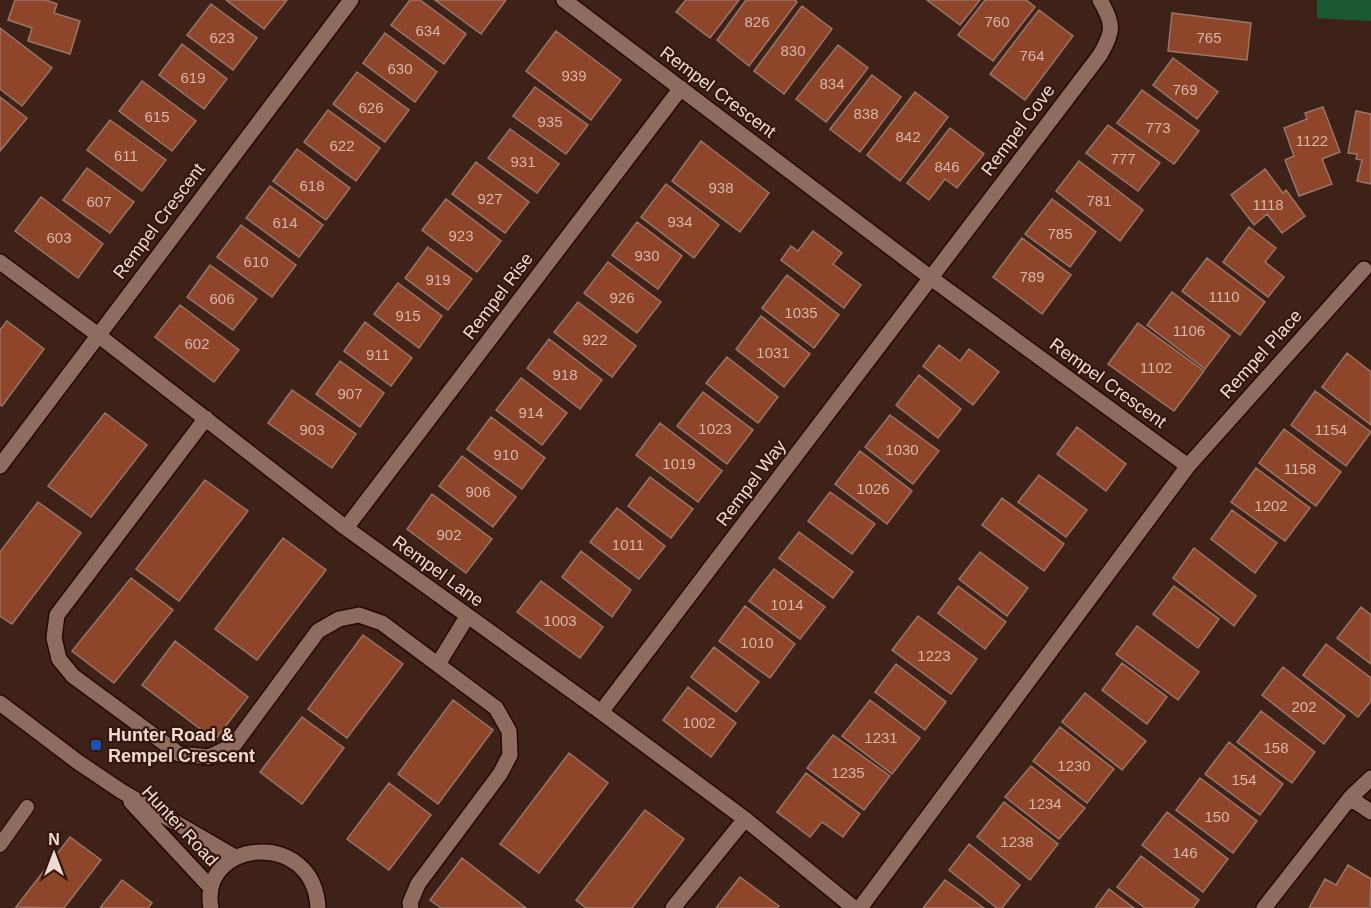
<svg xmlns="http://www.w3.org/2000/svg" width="1371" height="908" font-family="Helvetica,sans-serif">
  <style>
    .green { fill: #1b5934 }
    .building { fill: #8e4529; stroke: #987669; stroke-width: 1.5 }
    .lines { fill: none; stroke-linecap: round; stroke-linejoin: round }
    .service-casing { stroke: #240a03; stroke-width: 16 }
    .minor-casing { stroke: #240a03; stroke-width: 18 }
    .service { stroke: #8e6c60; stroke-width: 14 }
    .minor { stroke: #8e6c60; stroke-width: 15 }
    .transit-dot { fill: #1a4fb4; stroke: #34180e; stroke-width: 2 }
    .labels { text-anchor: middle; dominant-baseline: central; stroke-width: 4.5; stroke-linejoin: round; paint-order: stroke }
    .number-label { font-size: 15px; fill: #d7b6a9 }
    .street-label { font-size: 18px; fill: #efdbd4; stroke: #34180e }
    .poi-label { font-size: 18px; font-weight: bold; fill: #efdbd4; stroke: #34180e; text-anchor: start }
  </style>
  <rect width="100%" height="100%" fill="#3e2218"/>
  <!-- green -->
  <path class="green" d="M1317,0H1371V21L1317,18Z"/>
  <!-- building -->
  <path class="building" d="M15,0H46L57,4L54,13L80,21L70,54L28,41L32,28L8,20Z
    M226,0H287L264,29Z
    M410,0H420L466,34L444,64L391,25Z
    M435,0H506L481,34Z
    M686,0H739L710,38L676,12Z
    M746,0H795L797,2L749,66L717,40Z
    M927,0H980L960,25Z
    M985,0H1026L1035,7L993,61L958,35Z
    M211,4L257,38L233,70L187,35Z
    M802,6L832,29L784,94L754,71Z
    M1039,10L1073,36L1025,100L990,74Z
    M1172,13L1251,23L1247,60L1168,51Z
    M0,28L52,68L22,106L0,89Z
    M556,31L621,80L591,120L526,71Z
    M385,33L437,72L415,102L363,63Z
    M182,44L227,79L204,109L159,75Z
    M838,45L868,68L826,122L796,99Z
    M1173,58L1218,92L1197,119L1153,85Z
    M357,72L409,110L385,142L333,104Z
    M872,75L901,97L860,152L830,129Z
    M142,81L196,121L172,151L119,111Z
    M535,87L588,125L566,154L513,116Z
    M1142,90L1199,131L1174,164L1117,123Z
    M915,92L948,117L900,181L867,155Z
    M0,97L27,118L0,151Z
    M1323,107L1340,152L1322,159L1332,184L1299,196L1285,160L1294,156L1284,128L1307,119L1305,113Z
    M328,110L380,148L356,181L304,142Z
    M1356,111L1371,114V184L1357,181L1362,160L1356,159L1357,154L1348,153Z
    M110,120L166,160L142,191L87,150Z
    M1108,125L1160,163L1138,191L1086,153Z
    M950,128L984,154L957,188L945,179L929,200L907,183Z
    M510,129L559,164L537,193L488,158Z
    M701,141L769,193L740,232L672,181Z
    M297,149L350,188L326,220L273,181Z
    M1079,161L1143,210L1120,241L1056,191Z
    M476,162L529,202L505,233L452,194Z
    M87,168L134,202L110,233L63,200Z
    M1265,169L1283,193L1286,190L1305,216L1282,233L1267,214L1254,225L1231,195Z
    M666,184L719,225L694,258L641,217Z
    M270,186L323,225L299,257L246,218Z
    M41,197L103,244L78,278L15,231Z
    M446,199L501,241L477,272L422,230Z
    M1052,199L1096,232L1070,267L1025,234Z
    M637,222L682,256L658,289L612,255Z
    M241,225L296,265L272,297L217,257Z
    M1249,227L1276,248L1265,262L1284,277L1268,297L1223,262Z
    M813,231L842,253L833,264L861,285L844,308L781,260L791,246L798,251Z
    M1022,238L1071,275L1042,314L993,277Z
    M428,247L472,279L448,310L405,278Z
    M1207,258L1265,302L1240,335L1182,291Z
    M608,262L661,302L637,333L584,293Z
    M210,265L257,299L233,330L187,297Z
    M787,275L839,315L814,348L762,308Z
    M398,283L442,316L419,348L374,314Z
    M1172,292L1230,336L1205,369L1147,325Z
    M578,302L636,346L612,377L554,332Z
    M180,305L239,350L214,382L155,337Z
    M761,316L810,354L784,387L736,349Z
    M7,321L44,349L2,406L0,405V330Z
    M365,322L412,358L391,386L344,351Z
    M1138,323L1204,371L1174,411L1108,364Z
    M549,339L602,380L580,409L527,368Z
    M939,345L960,361L969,349L999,372L973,405L923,366Z
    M1347,353L1371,372V425L1322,387Z
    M727,357L778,397L758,423L706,383Z
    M340,361L384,393L360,427L316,394Z
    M919,375L961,409L938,438L896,405Z
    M521,378L567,413L542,445L496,410Z
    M292,390L356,434L332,468L268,423Z
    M1315,391L1371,432L1346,466L1291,425Z
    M703,392L753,430L727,464L677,426Z
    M105,413L147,445L91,517L48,486Z
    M890,415L939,451L913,484L865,447Z
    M491,417L545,458L522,489L467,449Z
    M660,423L722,471L698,502L636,455Z
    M1077,427L1126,464L1106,491L1057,454Z
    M1284,429L1341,472L1316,506L1259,463Z
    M860,451L912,491L887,524L835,484Z
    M462,456L516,497L493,527L439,486Z
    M1256,468L1310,508L1285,541L1231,502Z
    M1039,475L1087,510L1066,537L1018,502Z
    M650,477L693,509L671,538L628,506Z
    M205,480L248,511L179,601L136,569Z
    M830,492L875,524L852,554L808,521Z
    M432,494L492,539L466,573L407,529Z
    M1002,498L1064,544L1044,571L982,525Z
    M38,502L81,533L12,624L0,616V552Z
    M617,508L665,546L639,579L590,542Z
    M1232,510L1277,543L1255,573L1211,539Z
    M799,532L853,572L833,598L779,558Z
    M283,538L326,570L257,660L215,629Z
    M1194,548L1256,596L1234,626L1173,578Z
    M581,551L631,590L612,617L562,577Z
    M980,552L1028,588L1007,616L959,579Z
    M774,569L825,607L800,639L749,601Z
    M131,578L173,610L114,683L72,651Z
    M541,581L603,627L580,658L517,612Z
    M958,586L1006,622L985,649L938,613Z
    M1174,586L1219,619L1198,648L1153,614Z
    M745,606L795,644L770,678L719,641Z
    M1361,607L1371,615V664L1337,638Z
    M918,616L977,659L951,694L892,650Z
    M1137,626L1199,672L1178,700L1116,654Z
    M363,635L403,664L347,738L308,709Z
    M175,641L248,697L215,740L142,685Z
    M1326,644L1371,678V701L1358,717L1303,675Z
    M714,647L759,682L736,712L691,677Z
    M1122,663L1167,697L1147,724L1102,690Z
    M896,664L946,702L925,730L875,692Z
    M1283,667L1345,716L1324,744L1262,695Z
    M688,687L736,723L711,757L663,720Z
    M1085,693L1146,741L1122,770L1062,722Z
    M453,700L493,730L438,804L398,774Z
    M870,700L920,738L892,774L842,736Z
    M1261,711L1315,752L1292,783L1237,742Z
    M302,717L344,748L302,804L260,772Z
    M1060,727L1114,769L1087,803L1033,761Z
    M833,735L890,776L864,810L807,768Z
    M1229,742L1283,784L1260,815L1205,774Z
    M569,753L608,783L539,873L500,844Z
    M1031,766L1085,808L1059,839L1005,797Z
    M806,773L860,814L843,837L822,822L810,837L777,812Z
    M1200,778L1257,821L1233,853L1176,810Z
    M389,783L431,815L389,870L347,839Z
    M1004,802L1058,844L1030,880L977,837Z
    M645,810L684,839L632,908H586L576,900Z
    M1167,812L1228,859L1203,892L1142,845Z
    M70,837L101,860L64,908L16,907Z
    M969,844L1020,885L1002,908H997L949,870Z
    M1141,856L1199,900L1193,908H1145L1117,887Z
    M462,858L526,908H441L430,900Z
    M1348,865L1371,879L1370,908H1309L1325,879L1336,885Z
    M740,877L779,906L777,908H716Z
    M122,880L152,903L148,908H100Z
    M945,880L984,908H923Z
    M1109,889L1134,908H1095Z"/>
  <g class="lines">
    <!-- service casing -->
    <g class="service-casing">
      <path id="service" d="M0,845L27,807"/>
    </g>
    <!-- minor casing -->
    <g class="minor-casing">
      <path id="minor" d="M564,0L931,278L1188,466L860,908
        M0,262L98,335L346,528L601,712L745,819L854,908
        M206,418L57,615L54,638L59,659L73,676L179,754L209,757L234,745L318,631L339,619L359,615L382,623L496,708L509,731L510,755L500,774L418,884L410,903L411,908
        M0,466L351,0
        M1188,466L1364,269
        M346,528L681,88
        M438,664L467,617
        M0,703L78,762L121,791L235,857
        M601,712L1100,55C1114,31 1114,24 1100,0
        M1350,798L1371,778
        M131,802L211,888
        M211,908C198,840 314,827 318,908
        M673,908L745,819
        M1264,908L1350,798L1371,812"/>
    </g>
    <!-- service -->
    <use href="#service" class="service"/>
    <!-- minor -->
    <use href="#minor" class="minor"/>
  </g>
  <!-- markers -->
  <rect class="transit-dot" x="90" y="739" width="12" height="12" rx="3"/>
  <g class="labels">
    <!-- number labels -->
    <g class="number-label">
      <text x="757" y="21">826</text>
      <text x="997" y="21">760</text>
      <text x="428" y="30">634</text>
      <text x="222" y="37">623</text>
      <text x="1209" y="37">765</text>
      <text x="793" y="50">830</text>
      <text x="1032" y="55">764</text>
      <text x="400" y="68">630</text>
      <text x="574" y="75">939</text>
      <text x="193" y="77">619</text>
      <text x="832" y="83">834</text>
      <text x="1185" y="89">769</text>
      <text x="371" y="107">626</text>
      <text x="866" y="113">838</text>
      <text x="157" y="116">615</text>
      <text x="550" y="121">935</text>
      <text x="1158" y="127">773</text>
      <text x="908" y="136">842</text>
      <text x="1312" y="140">1122</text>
      <text x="342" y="145">622</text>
      <text x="126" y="155">611</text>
      <text x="1123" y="158">777</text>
      <text x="523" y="161">931</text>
      <text x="947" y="166">846</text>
      <text x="312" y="185">618</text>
      <text x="721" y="187">938</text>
      <text x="490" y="198">927</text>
      <text x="1099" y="200">781</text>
      <text x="99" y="201">607</text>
      <text x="1268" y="204">1118</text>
      <text x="680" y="221">934</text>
      <text x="285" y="222">614</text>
      <text x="1060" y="233">785</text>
      <text x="461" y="235">923</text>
      <text x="59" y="237">603</text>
      <text x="647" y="255">930</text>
      <text x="256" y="261">610</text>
      <text x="1032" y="276">789</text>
      <text x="438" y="279">919</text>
      <text x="1224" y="296">1110</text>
      <text x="622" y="297">926</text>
      <text x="222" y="298">606</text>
      <text x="801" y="312">1035</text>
      <text x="408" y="315">915</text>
      <text x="1189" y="330">1106</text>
      <text x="595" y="339">922</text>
      <text x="197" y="343">602</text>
      <text x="773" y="352">1031</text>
      <text x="378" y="354">911</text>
      <text x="1156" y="367">1102</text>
      <text x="565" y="374">918</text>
      <text x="350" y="393">907</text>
      <text x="531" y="412">914</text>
      <text x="715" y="428">1023</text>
      <text x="312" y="429">903</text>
      <text x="1331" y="429">1154</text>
      <text x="902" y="449">1030</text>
      <text x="506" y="454">910</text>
      <text x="679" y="463">1019</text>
      <text x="1300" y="468">1158</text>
      <text x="873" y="488">1026</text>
      <text x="478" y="491">906</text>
      <text x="1271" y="505">1202</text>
      <text x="449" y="534">902</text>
      <text x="628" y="544">1011</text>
      <text x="787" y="604">1014</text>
      <text x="560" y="620">1003</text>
      <text x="757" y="642">1010</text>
      <text x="934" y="655">1223</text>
      <text x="1304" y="706">202</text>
      <text x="699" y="722">1002</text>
      <text x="881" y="737">1231</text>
      <text x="1276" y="747">158</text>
      <text x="1074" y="765">1230</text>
      <text x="848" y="772">1235</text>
      <text x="1244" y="779">154</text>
      <text x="1045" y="803">1234</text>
      <text x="1217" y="816">150</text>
      <text x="1017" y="841">1238</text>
      <text x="1185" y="852">146</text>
    </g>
    <!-- street labels -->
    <g class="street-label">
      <text transform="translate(718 92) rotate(37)">Rempel Crescent</text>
      <text transform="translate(1018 130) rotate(-53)">Rempel Cove</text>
      <text transform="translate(159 221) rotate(-53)">Rempel Crescent</text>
      <text transform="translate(498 296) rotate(-53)">Rempel Rise</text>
      <text transform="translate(1261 354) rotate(-48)">Rempel Place</text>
      <text transform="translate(1108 383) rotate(36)">Rempel Crescent</text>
      <text transform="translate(751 483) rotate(-53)">Rempel Way</text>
      <text transform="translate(438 571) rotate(36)">Rempel Lane</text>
      <text transform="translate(180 826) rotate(47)">Hunter Road</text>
    </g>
    <!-- poi labels -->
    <g class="poi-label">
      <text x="108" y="735">Hunter Road &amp;<tspan x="108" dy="21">Rempel Crescent</tspan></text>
    </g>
  </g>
  <!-- north arrow -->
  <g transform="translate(54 854)" stroke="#34180e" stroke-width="4.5" paint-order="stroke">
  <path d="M0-4.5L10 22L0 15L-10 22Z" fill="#efdbd4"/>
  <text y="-9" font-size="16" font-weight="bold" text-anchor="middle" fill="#efdbd4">N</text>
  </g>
</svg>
